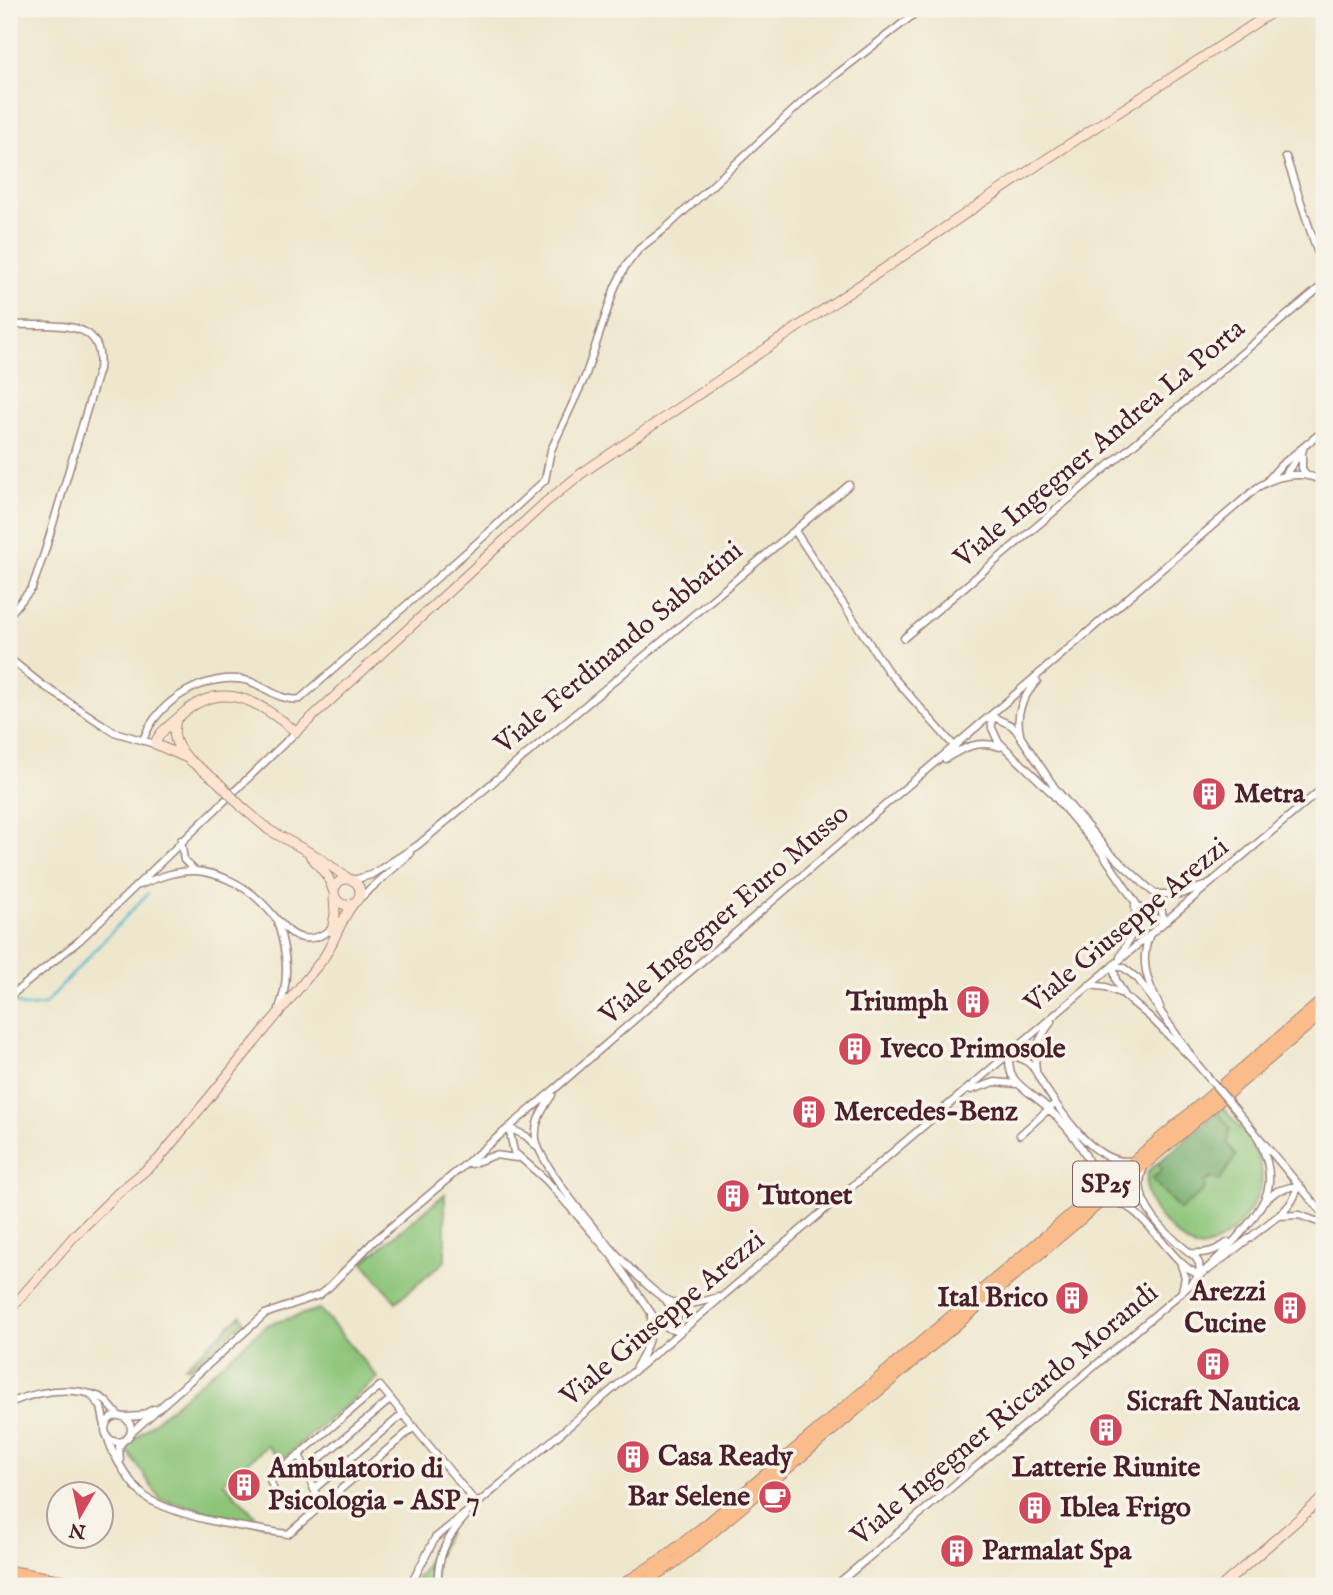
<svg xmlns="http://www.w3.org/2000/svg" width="1333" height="1595" font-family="'IM FELL English',serif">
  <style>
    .green { fill: #8cc478; stroke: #6b7252; stroke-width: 2 }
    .forest { fill: #71aa68; stroke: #5e644a; stroke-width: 2 }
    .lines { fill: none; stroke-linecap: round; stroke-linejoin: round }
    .stream { stroke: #50b8ce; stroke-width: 2.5 }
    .street-casing { stroke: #9c837c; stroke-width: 9 }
    .secondary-casing { stroke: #9c837c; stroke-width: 11 }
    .primary-casing { stroke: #9c837c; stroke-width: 12 }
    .street { stroke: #fff; stroke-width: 6 }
    .secondary { stroke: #fde4d0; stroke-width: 9 }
    .primary { stroke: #f9bc8a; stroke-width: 10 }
    .street-bridge-casing { stroke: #9c837c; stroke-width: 9; stroke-linecap: butt }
    .secondary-bridge-casing { stroke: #9c837c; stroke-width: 11; stroke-linecap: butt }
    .street-bridge { stroke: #fff; stroke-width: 6 }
    .secondary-bridge { stroke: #fde4d0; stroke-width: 9 }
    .labels { text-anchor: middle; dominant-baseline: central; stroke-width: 7; stroke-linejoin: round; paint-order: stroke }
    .shield { fill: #f7f3e8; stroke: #7e5f64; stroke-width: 2 }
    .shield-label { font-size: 26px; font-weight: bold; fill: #4a1f2b }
    .street-label { font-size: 28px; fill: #4a1f2b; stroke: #f7f3e8 }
    .poi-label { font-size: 28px; font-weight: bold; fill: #4a1f2b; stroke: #f7f3e8; text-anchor: start }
  </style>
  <rect width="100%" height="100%" fill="#f7f3e8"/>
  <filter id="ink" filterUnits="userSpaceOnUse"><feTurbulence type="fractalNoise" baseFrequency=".0143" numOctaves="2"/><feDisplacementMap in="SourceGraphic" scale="14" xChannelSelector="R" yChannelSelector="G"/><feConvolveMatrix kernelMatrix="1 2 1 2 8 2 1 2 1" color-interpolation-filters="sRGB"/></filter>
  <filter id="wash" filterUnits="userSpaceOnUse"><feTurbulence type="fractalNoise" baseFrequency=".00686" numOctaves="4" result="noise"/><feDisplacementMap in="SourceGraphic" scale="28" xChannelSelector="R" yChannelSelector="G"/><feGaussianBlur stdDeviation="1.57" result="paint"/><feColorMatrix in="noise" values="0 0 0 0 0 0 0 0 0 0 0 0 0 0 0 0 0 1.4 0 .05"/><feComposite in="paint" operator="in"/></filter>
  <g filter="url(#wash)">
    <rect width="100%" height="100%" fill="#efe7cd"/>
    <!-- green -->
    <path class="green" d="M1223,1108C1237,1124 1256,1145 1261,1167C1269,1198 1226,1250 1195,1248C1177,1238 1152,1214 1147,1193C1145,1186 1147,1178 1148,1171Z
      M445,1194V1261L396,1302L363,1262Z
      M320,1309L378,1378L281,1460L267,1446L223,1482L264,1525L161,1500L125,1447L267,1325Z
      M241,1315L244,1321L190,1368L185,1366Z
      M448,1531L435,1562L436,1586H412L425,1567L435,1544Z"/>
    <!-- forest -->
    <path class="forest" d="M1218,1112L1230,1128L1227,1143L1236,1156L1219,1181L1212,1178L1204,1182L1205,1189L1180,1210L1152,1179L1162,1169L1158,1163Z"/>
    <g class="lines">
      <!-- stream -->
      <path class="stream" d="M9,1000L25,1007L44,1005L148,893"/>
    </g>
  </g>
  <g filter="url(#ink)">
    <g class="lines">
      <!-- street casing -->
      <g class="street-casing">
        <path id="street" d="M1286,157L1324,272
          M9,326C20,324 32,325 43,325C75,326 104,328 99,369L45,551L32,588L9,615
          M1302,454V468L1306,475
          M1284,476L1303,450
          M1268,480L1280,466L1324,430
          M795,531L887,670L955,747
          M904,638L1324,284
          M9,658L41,684L114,732L155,744
          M991,716L1011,725L1016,730L1055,788L1108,851L1155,894L1161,907L1164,922L1141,911L1103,854L1050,791L998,741L992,728Z
          M1020,734C1015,712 1023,697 1037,681
          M143,741C155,701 209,670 249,681C266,687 281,702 300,699L489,532L545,480L551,450L585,377L615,287L625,267L639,249L666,228L811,94L921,9
          M945,759C963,748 979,739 1000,747
          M181,840L184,860L195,871
          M353,880L371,875L418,845L849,485
          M139,885C157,878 176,870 196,871C219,873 242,884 259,900C283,922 296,956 333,928
          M1155,894H1181L1204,886
          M359,899L410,854
          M278,924C287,954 290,979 279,1009
          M1150,934C1139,960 1147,982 1160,1007
          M1120,957L1136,926L1135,906
          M1113,965L1124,968L1138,979L1196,1063L1150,1017L1125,996L1116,980Z
          M1089,985L1106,987L1120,993
          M9,997L80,940L296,732
          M1036,1070C1033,1050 1040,1037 1051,1022
          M971,1090L995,1082L1017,1084
          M552,1095C543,1109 534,1121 536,1139C540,1170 641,1291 671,1302C687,1307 702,1302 718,1297
          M1247,1123L1324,1215
          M1020,1135L1052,1106
          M537,1147L526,1136L509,1128L514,1152L546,1180L583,1222L612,1256L656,1320L670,1329L680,1332L677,1315L665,1299
          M471,1164L495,1155L517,1158
          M1144,1167C1127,1203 1171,1238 1195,1257L1199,1263L1200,1275
          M1091,1196C1103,1167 1069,1128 1048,1108C1038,1098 1024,1091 1015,1080C1009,1073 1009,1063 1009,1054C1018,1057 1027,1060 1033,1067C1037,1073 1040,1080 1044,1086C1061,1112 1097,1169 1133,1160
          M1263,1202L1277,1191L1298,1185C1295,1199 1289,1207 1278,1216
          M1103,1203C1139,1191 1168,1265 1200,1275
          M1189,1253C1204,1254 1216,1252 1228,1242
          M1181,1265L1185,1277L1182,1291
          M1208,1270L1278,1216L1299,1215L1324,1224
          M636,1367C647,1349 652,1335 651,1315
          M92,1396L101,1407L105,1426
          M9,1403C38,1391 70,1385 100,1397C107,1400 114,1411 119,1416
          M105 1429a13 13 0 1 1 26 0a13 13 0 1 1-26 0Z
          M125,1417L140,1416L154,1409
          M130,1434L265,1314L319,1295L329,1287L373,1242L557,1087L680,980L1258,487C1279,474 1302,471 1324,481
          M107,1435C111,1454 134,1492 152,1501C193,1521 243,1527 288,1534L414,1427
          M299,1454L321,1506
          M120,1461L119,1447L123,1441
          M306,1470L391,1399
          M314,1489L403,1414
          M277,1500L270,1479L380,1386L477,1504
          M410,1586L435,1538L477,1504L1324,787
          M438,1586C436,1557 447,1537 466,1516
          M835,1586L1182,1292C1206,1270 1261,1220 1268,1189C1272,1170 1265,1153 1257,1136"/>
      </g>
      <!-- secondary casing -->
      <g class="secondary-casing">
        <path id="secondary" d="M176,720C172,735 175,745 186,756
          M218,782L187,758L155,744C159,732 170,725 180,716C222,677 260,702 296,732L546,502L582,473L1039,164L1277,9
          M242,807L269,830L318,857L349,879
          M310,855L328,877L333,890
          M334 892a13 13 0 1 1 26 0a13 13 0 1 1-26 0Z
          M332,931L335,914L334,897
          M9,1311L76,1234L118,1193L158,1160L322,960C335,942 339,922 353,904
          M1222,1586L1324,1497"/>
      </g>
      <!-- primary casing -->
      <g class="primary-casing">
        <path id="primary" d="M9,1571L97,1586
          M9,1581L38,1586
          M620,1586L665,1557L707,1524L1324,999
          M639,1586L674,1563L714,1531L1324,1012"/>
      </g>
      <!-- street -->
      <use href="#street" class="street"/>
      <!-- secondary -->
      <use href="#secondary" class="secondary"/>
      <!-- primary -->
      <use href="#primary" class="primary"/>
      <!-- street-bridge casing -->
      <g class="street-bridge-casing">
        <path id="street-bridge" d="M1196,1063L1247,1123"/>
      </g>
      <!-- secondary-bridge casing -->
      <g class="secondary-bridge-casing">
        <path id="secondary-bridge" d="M218,782L242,807"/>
      </g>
      <!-- street-bridge -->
      <use href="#street-bridge" class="street-bridge"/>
      <!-- secondary-bridge -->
      <use href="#secondary-bridge" class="secondary-bridge"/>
    </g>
  </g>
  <!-- icons -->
  <defs>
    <g id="building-disc" transform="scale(1.75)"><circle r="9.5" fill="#d1495b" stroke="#f7f3e8"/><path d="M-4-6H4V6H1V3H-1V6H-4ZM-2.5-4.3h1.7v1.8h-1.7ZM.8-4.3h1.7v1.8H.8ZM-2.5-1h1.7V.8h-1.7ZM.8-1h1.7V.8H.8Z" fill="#fff"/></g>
    <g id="cafe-disc" transform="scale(1.75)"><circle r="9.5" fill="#d1495b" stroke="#f7f3e8"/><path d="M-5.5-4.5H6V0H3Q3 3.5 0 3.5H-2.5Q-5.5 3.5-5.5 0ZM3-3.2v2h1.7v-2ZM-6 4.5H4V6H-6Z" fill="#fff"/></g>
  </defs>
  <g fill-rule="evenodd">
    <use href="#building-disc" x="1209" y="794"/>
    <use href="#building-disc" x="973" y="1002"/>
    <use href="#building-disc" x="855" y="1049"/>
    <use href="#building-disc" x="809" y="1112"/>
    <use href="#building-disc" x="733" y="1196"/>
    <use href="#building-disc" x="1072" y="1298"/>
    <use href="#building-disc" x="1290" y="1308"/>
    <use href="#building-disc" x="1213" y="1364"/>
    <use href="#building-disc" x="1106" y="1430"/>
    <use href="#building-disc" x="633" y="1457"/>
    <use href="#building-disc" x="244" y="1485"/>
    <use href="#cafe-disc" x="775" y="1497"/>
    <use href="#building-disc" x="1035" y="1508"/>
    <use href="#building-disc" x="957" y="1551"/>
  </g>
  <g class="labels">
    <!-- shield labels -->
    <rect class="shield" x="1073" y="1161.5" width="66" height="45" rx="5"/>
    <g class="shield-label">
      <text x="1106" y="1184">SP25</text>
    </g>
    <!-- street labels -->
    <g class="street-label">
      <text transform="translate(1100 444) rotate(-40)">Viale Ingegner Andrea La Porta</text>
      <text transform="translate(619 648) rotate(-40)">Viale Ferdinando Sabbatini</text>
      <text transform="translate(725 915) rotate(-41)">Viale Ingegner Euro Musso</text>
      <text transform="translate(1127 926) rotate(-40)">Viale Giuseppe Arezzi</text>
      <text transform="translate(663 1319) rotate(-40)">Viale Giuseppe Arezzi</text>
      <text transform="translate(1005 1415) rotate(-40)">Viale Ingegner Riccardo Morandi</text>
    </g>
    <!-- poi labels -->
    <g class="poi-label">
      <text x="1234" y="794">Metra</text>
      <text x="948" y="1002" text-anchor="end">Triumph</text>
      <text x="880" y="1049">Iveco Primosole</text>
      <text x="834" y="1112">Mercedes-Benz</text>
      <text x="758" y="1196">Tutonet</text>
      <text x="1266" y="1292" text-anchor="end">Arezzi<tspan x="1266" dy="32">Cucine</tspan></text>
      <text x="1048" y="1298" text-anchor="end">Ital Brico</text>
      <text x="1213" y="1402" text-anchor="middle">Sicraft Nautica</text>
      <text x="658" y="1457">Casa Ready</text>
      <text x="1106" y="1468" text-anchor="middle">Latterie Riunite</text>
      <text x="268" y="1469">Ambulatorio di<tspan x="268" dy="32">Psicologia - ASP 7</tspan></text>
      <text x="750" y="1497" text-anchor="end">Bar Selene</text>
      <text x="1060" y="1508">Iblea Frigo</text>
      <text x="982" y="1551">Parmalat Spa</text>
    </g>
  </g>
  <!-- margin -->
  <rect width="1333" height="1595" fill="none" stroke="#f7f3e8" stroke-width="35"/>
  <!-- north arrow -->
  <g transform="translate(80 1515) rotate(189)"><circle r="33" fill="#f7f3e8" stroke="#b29e9c" stroke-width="2"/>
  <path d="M0-5L12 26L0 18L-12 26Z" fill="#d1495b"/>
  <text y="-10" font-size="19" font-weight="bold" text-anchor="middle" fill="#4a1f2b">N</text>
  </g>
</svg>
